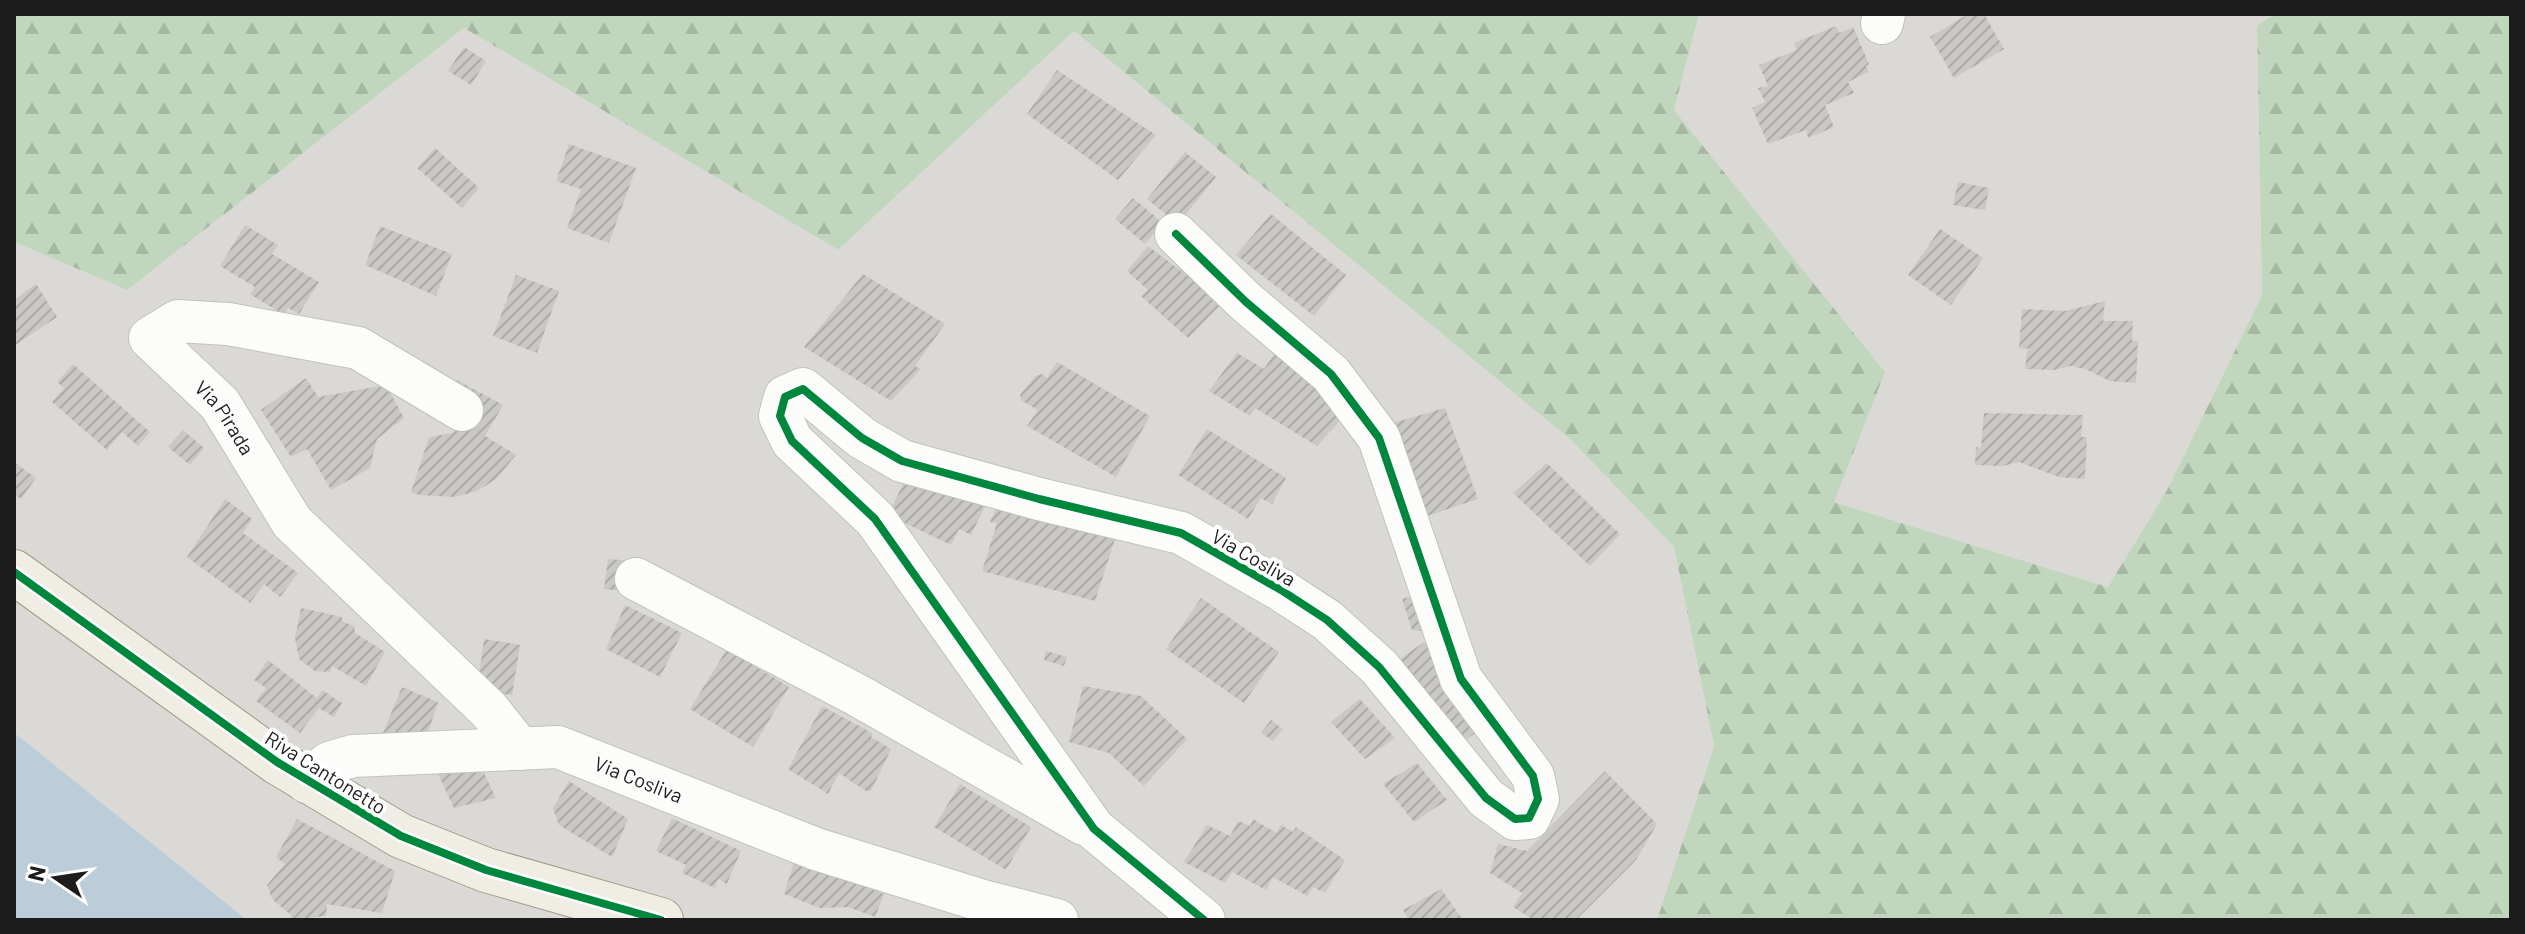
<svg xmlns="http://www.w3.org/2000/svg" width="2525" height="934" font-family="Barlow,sans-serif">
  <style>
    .residential { fill: #dad9d6 }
    .forest { fill: url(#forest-firs) }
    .water { fill: #bccdda }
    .building { fill: url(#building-hatch) }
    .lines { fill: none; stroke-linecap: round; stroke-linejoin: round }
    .minor-casing { stroke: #c2c1bf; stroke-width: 44 }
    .major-casing { stroke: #9e9b85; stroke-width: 46 }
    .minor { stroke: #fcfcfb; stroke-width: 42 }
    .major { stroke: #efede4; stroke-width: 44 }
    .cycleway-casing { stroke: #fff; stroke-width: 13 }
    .cycleway { stroke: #00873e; stroke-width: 8 }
    .labels { text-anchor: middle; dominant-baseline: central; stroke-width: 8; stroke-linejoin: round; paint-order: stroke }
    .street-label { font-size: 20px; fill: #1c1c1c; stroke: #fff }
  </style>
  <defs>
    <pattern id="forest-firs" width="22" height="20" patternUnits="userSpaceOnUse" patternTransform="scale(2)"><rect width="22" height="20" fill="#c1d7bd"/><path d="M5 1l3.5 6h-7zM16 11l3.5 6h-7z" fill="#a5b8a2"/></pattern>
    <pattern id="building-hatch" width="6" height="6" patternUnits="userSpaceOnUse" patternTransform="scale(2)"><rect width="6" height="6" fill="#c9c8c5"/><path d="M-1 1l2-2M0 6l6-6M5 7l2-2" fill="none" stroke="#acaba9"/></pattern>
  </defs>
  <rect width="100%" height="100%" fill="#ebeae5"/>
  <!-- residential -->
  <path class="residential" d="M1699,14H2274L2257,26L2262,295L2167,490L2108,587L1834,502L1674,110Z
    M464,28L838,250L1074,31L1571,440L1674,547L1714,746L1657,920H247L14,735V242L127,290Z"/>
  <!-- forest -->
  <path class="forest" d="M14,14H1699L1674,110L1885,372L1834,502L2108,587L2167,490L2262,295L2257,26L2274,14H2511V920H1657L1714,746L1674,547L1571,440L1074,31L838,250L464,28L127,290L14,242Z"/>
  <!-- water -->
  <path class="water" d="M14,735H17L247,920H14Z"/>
  <!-- building -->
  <path class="building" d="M1968,14H1984L2004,49L1954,78L1930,37Z
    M1836,26L1839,33L1853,27L1869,64L1866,66L1869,72L1848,82L1854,93L1825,105L1834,127L1808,138L1806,130L1768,144L1752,108L1765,102L1758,88L1768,86L1759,65L1797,50L1794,43Z
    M464,47L486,61L471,85L448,71Z
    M1057,70L1156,135L1118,180L1027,114Z
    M569,144L636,168L609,243L567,228L581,189L556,181Z
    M435,148L479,188L462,208L417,168Z
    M1185,152L1216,177L1178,224L1147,199Z
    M1958,182L1989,188L1985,210L1953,205Z
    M1133,198L1163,223L1145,244L1115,219Z
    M1271,214L1346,275L1314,316L1236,255Z
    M245,225L278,245L272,254L319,282L299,314L288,308L284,315L250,294L255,287L220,266Z
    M380,226L452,254L436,296L365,265Z
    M1940,229L1983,258L1951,305L1908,275Z
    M1148,246L1189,277L1194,271L1226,299L1188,338L1141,296L1148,290L1127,271Z
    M863,274L945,324L915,366L921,369L891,401L804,347Z
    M516,275L559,291L537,353L493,336Z
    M36,284L57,317L14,346V300Z
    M2105,301L2103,321H2133L2132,341H2138L2136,383L2110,381L2085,369L2070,366L2054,370L2025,369L2027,351L2032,349L2019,348L2022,309L2065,311Z
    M1281,344L1345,415L1317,446L1255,408L1250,416L1209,391L1237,353L1264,369Z
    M1057,362L1150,416L1116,477L1027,426L1038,410L1021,400L1020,395L1035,376L1042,374L1047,378Z
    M73,364L150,432L138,446L122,432L107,450L52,402L64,388L57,382Z
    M306,378L318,397L386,385L404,418L377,439L370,468L331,490L307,449L291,457L261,410Z
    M457,380L503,405L485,436L516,455L496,479L477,491L455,497L419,495L411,492L429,437L453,433L462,424L447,398Z
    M1445,408L1478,499L1418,519L1382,426Z
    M1984,413L2083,415L2081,437H2087L2085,479L2059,477L2019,462L2003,466L1975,465L1976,447L1981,448Z
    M1207,429L1286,478L1272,504L1261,498L1248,519L1178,475Z
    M183,430L204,448L190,465L168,447Z
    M14,462L36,478L21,499L14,494Z
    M1547,463L1620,534L1590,566L1513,493Z
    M906,478L942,495L948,484L987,502L971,535L959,529L951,545L888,515Z
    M225,499L252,519L243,533L298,573L280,597L264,584L250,603L187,557Z
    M1000,500L1117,533L1095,601L982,571L997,523L990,522Z
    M608,559L635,561L632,592L604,589Z
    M1418,595L1429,632L1412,630L1402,599Z
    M1201,598L1279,652L1244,703L1166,649Z
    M625,605L682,633L660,677L606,649Z
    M301,608L342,617V621L354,626L355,633L385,652L366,686L332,666L330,672L315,671L299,659L295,638Z
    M484,639L520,645L512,695L477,690Z
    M1424,642L1439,656L1478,731L1459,745L1386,669Z
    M727,649L789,687L753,747L690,709Z
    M1046,651L1067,657L1064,666L1044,660Z
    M268,660L317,698L322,690L342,703L334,717L319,708L300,733L256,701L266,688L254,680Z
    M1083,686L1141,696L1187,739L1144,786L1109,753L1069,742Z
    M402,687L438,702L422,751L383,733Z
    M1360,699L1395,738L1365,759L1331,722Z
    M822,706L872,733L871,737L891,749L871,791H866L839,773L828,794L788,769Z
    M1271,720L1283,729L1273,741L1261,733Z
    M1417,763L1447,800L1414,822L1383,784Z
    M481,767L496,798L454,808L437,772Z
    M1605,771L1657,824L1636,860L1576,920H1534L1513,907L1522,893L1490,873L1498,844L1527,851Z
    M569,781L628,819L612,857L559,825L553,808Z
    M960,784L1031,827L1006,870L934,827Z
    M672,818L741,851L727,884L718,879L715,888L682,873L686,865L656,851Z
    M297,819L395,871L382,913L327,904L326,916L291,920V915L272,899L267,885L285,864L276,857Z
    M1253,819L1276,833L1281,825L1293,832L1296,827L1345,860L1325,893L1313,887L1307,896L1273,877L1266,890L1232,872L1225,883L1184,862L1207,825L1230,836L1238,821L1250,826Z
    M795,859L884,894L875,917L848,907L820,908L784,894Z
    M1441,889L1463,920H1409L1403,910Z"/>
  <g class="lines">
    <!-- minor casing -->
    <g class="minor-casing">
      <g id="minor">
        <path d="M1882,23L1884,14"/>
        <path d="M1176,234L1246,302L1331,374L1379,438L1461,679L1533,776L1538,799L1529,818L1515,819L1486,798L1379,667L1327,620L1281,590L1181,533L1039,499L902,461L862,438L803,389L785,397L780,416L792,441L875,519L1094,829L1204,920"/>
        <path id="s1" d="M462,410L358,348L228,324L178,321L150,338L220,404L292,522L489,710L520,749"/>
        <path d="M636,579L857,695L1084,824"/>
        <path id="s2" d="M307,782L329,763L353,756L558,747L816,849L983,901L1057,920"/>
      </g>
    </g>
    <!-- major casing -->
    <g class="major-casing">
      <path id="major" d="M14,572L277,762L401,836L486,870L661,920"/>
    </g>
    <!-- minor -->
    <use href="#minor" class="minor"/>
    <!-- major -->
    <use href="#major" class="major"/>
    <!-- cycleway casing -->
    <g class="cycleway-casing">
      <path id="cycleway" d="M1176,234L1246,302L1331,374L1379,438L1461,679L1533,776L1538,799L1529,818L1515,819L1486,798L1379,667L1327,620L1281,590L1181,533L1039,499L902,461L862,438L803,389L785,397L780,416L792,441L875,519L1094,829L1204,920
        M14,572L277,762L401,836L486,870L661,920"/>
    </g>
    <!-- cycleway -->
    <use href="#cycleway" class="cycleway"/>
  </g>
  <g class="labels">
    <!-- street labels -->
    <g class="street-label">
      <text stroke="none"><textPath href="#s1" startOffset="446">Via Pirada</textPath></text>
      <text transform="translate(1254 557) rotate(30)">Via Cosliva</text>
      <text transform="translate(326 772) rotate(32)">Riva Cantonetto</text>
      <text stroke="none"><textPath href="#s2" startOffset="346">Via Cosliva</textPath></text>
    </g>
  </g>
  <!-- border -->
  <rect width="2525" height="934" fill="none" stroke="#1c1c1c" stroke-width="32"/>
  <!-- north arrow -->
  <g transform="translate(56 878) rotate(283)" stroke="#ffffff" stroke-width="6" paint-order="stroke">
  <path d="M0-6L14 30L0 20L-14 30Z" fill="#1c1c1c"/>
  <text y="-12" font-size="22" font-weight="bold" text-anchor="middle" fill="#1c1c1c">N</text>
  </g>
</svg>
